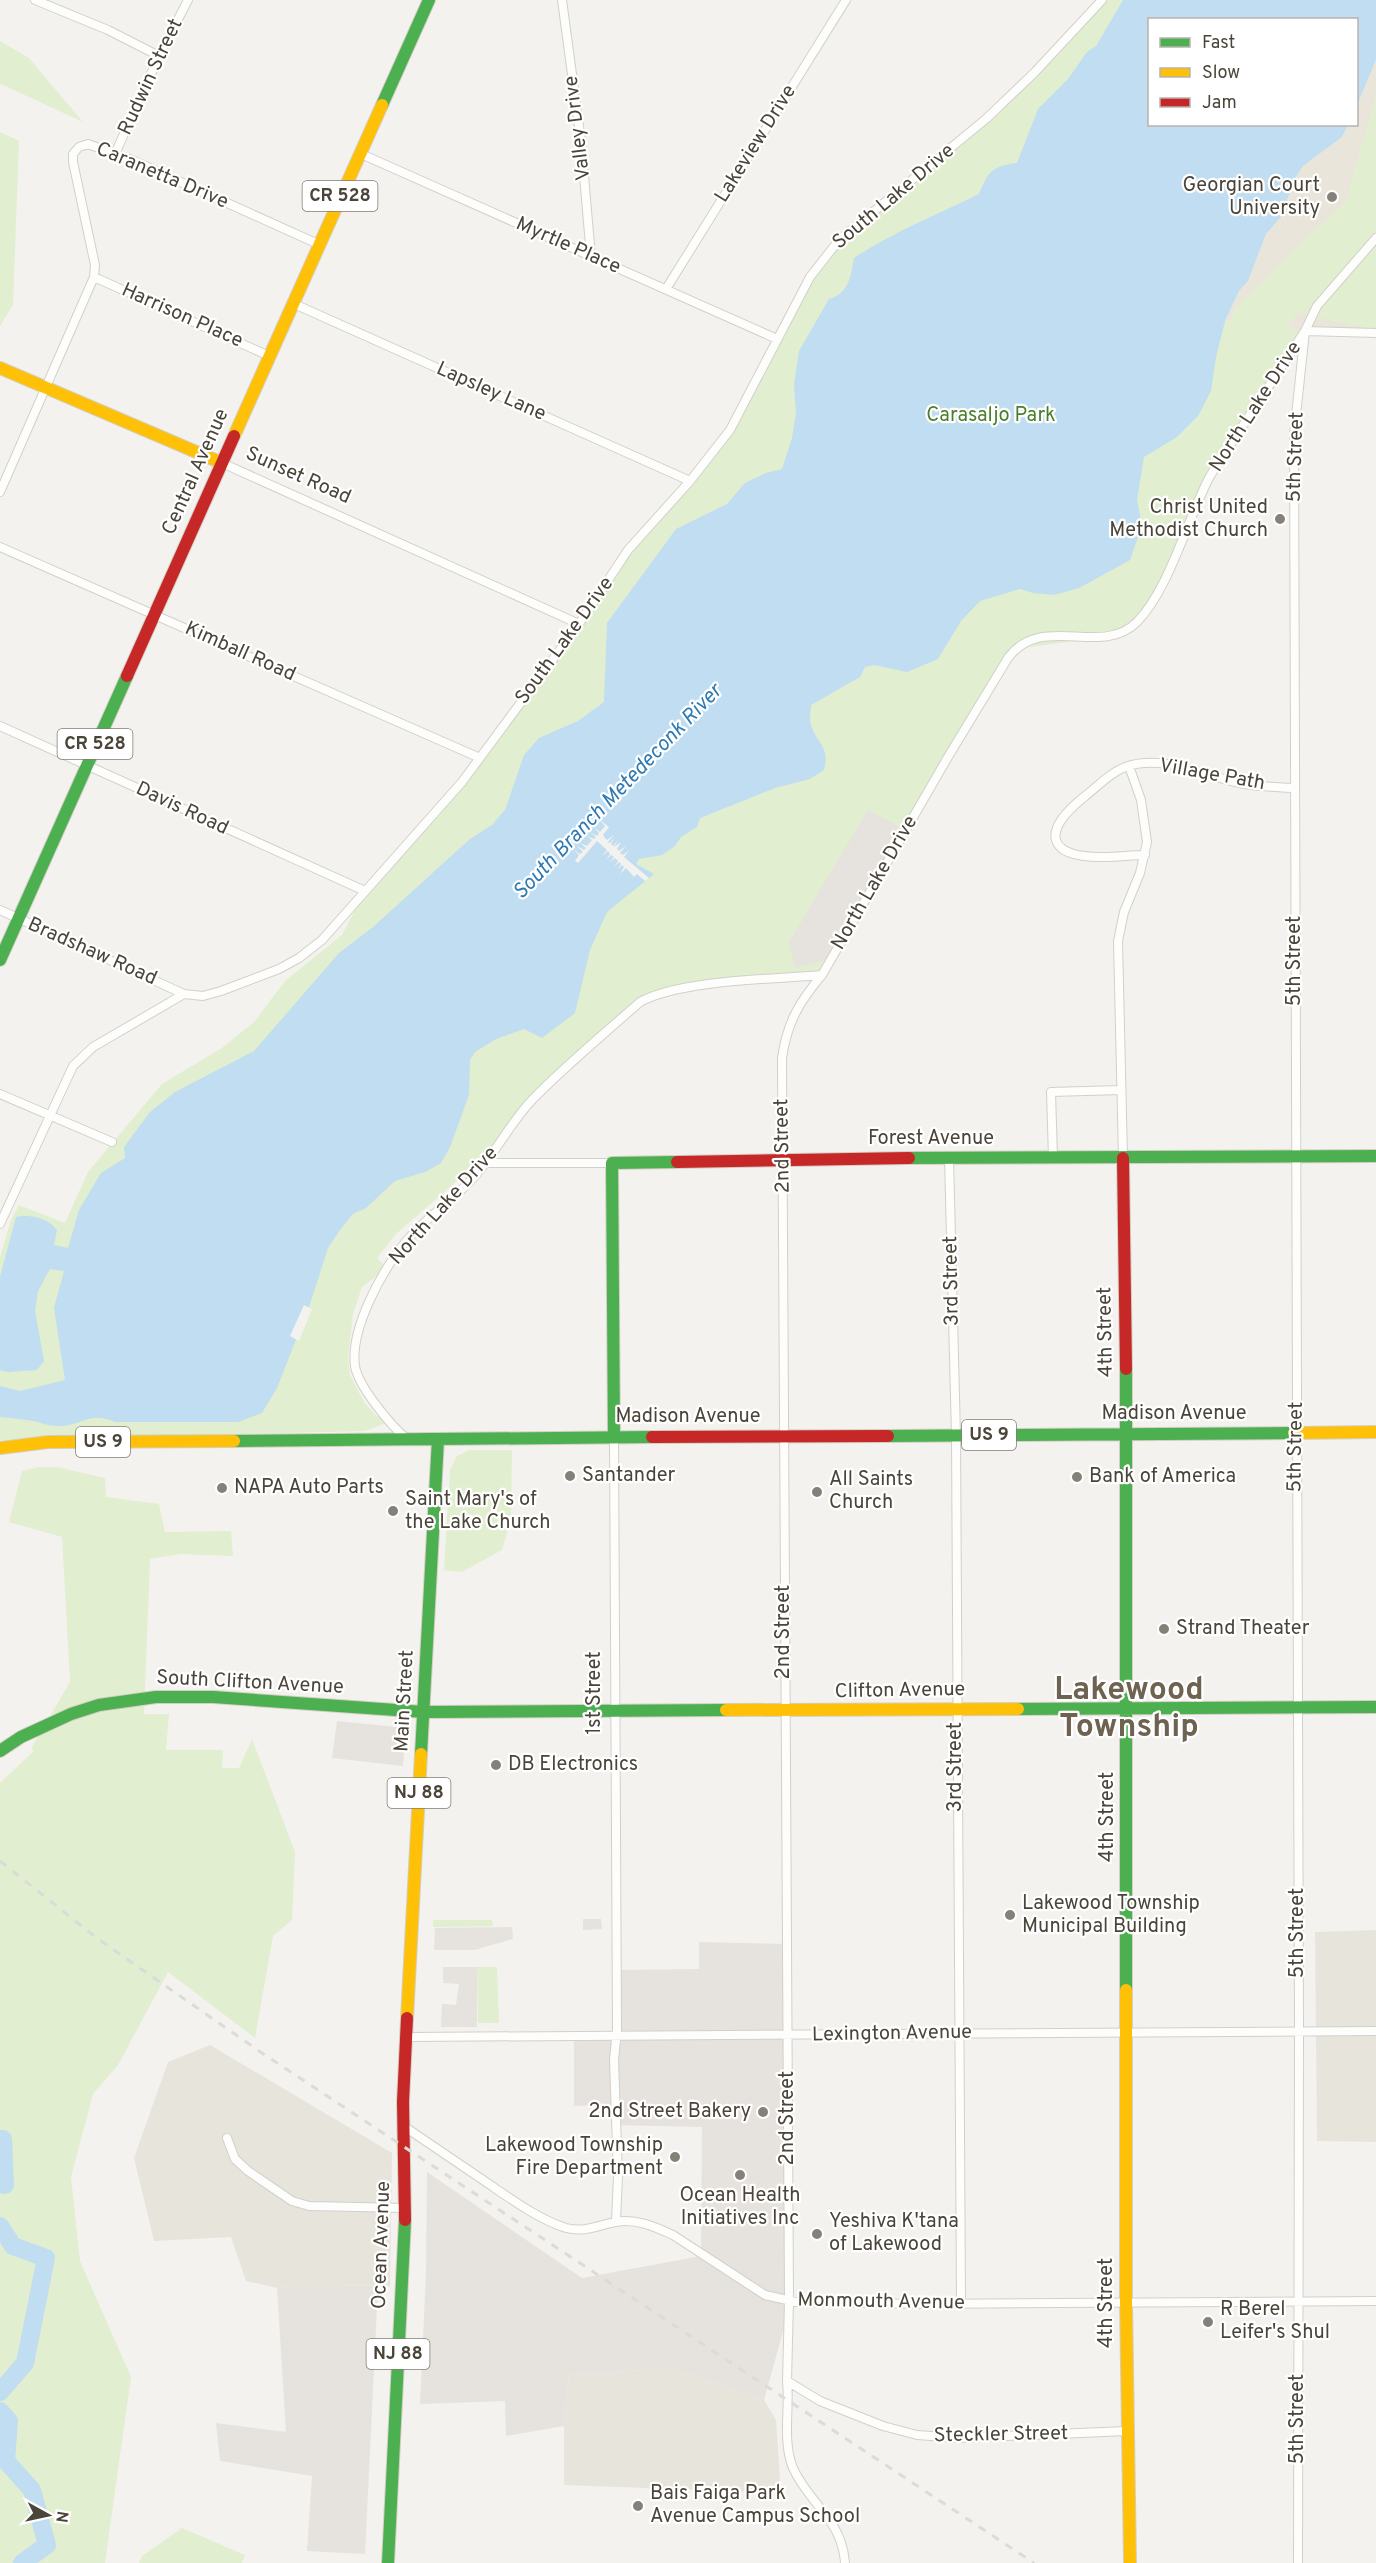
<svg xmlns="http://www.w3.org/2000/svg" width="1376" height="2563" font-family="Overpass,sans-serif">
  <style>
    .residential { fill: #e7e4dc }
    .industrial { fill: #e6e2de }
    .education { fill: #eae5da }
    .green { fill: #e1eecf }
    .parking { fill: #e6e3df }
    .water { fill: #c0ddf1 }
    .pier { fill: #f4f2ee }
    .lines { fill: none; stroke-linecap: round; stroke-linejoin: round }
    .river { stroke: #c0ddf1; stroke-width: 18 }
    .street-casing { stroke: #d2d0cb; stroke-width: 10 }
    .fast-casing { stroke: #d3cfc5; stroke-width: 14 }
    .slow-casing { stroke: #d3cfc5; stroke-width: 14 }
    .jam-casing { stroke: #d3cfc5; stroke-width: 14 }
    .street { stroke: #fdfdfc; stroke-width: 8 }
    .fast { stroke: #4caf50; stroke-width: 12 }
    .slow { stroke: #ffc107; stroke-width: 12 }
    .jam { stroke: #c62828; stroke-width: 12 }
    .rail { stroke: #dbdbda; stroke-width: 3; stroke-dasharray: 8 8; stroke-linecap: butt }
    .poi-dot { fill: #868178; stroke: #fff; stroke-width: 2 }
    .labels { text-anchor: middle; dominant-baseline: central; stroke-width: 4.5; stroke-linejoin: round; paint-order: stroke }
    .shield { fill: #fff; stroke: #817c74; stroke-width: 1.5 }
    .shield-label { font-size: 18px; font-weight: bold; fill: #4b4439 }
    .street-label { font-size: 20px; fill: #4b4439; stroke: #fff }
    .poi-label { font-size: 20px; fill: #4b4439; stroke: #fff; text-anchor: start }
    .park-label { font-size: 20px; fill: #4a7f2a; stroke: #fff }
    .water-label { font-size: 21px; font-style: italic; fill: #2e7ab2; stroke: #fff }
    .town-label { font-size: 32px; font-weight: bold; fill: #6e6250; stroke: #fff }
  </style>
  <rect width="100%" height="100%" fill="#f4f2ee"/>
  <!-- residential -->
  <path class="residential" d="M1376,1930V2142L1317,2141L1315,1932Z
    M210,2045L392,2153L390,2286L329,2285L277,2288L246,2281L231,2237L154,2241L134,2158L168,2062Z
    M673,2368L764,2400L776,2420L781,2493L564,2485V2426L569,2375Z"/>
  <!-- industrial -->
  <path class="industrial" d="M699,1942L789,1944L790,2306L764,2400L673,2368L569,2375L564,2426L506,2436L505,2401L420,2404L426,2273L427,2172L582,2278L701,2256L702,2127L614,2125L613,2104L574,2106V2039L613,2037L612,1970L699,1969Z
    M443,1967H477V2027H441L442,2004L456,2005L459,1984L443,1983Z
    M328,2285L378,2286L365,2554L307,2551L312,2476L220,2461L216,2423L286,2432L277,2288Z"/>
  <!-- education -->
  <path class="education" d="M1376,60V333L1305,331L1225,321L1239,291L1248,281L1266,234L1280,218L1296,177L1303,166L1342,137L1348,125L1356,124L1357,105Z"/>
  <!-- green -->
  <path class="green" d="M1102,0H1376V60L1357,105L1356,20H1150V124L1348,125L1342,137L1303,166L1296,177L1280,218L1266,234L1248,281L1239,291L1225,321L1231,322L1234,309L1345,202L1376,95V330L1296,313L1288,329L1305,331L1214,471L1170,568L1136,622L1114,636L1015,649L822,975L655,993L501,1133L486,1163L458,1180L396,1234L377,1258L387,1268L362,1287L353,1314L348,1358L350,1375L364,1402L375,1415L392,1421L365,1431L0,1440V1257L11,1220L19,1205L65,1223L88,1172L162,1084L222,1048L254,1022L285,981L342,935L365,891L462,782L628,550L730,430L821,260L987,118Z
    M0,41L29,58L83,122L1,84L0,86Z
    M0,132L19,141L13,305L0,326Z
    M469,1450H512L511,1519L502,1550L462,1572L444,1570L450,1470L457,1456Z
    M39,1467H57L105,1478L106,1497L159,1504L165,1532L231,1531L233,1556L181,1554L150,1559L144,1714H169L166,1750H223L222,1768H239L252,1739L295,1852L292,1920L273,1936L255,2038L168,1972L118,2065L93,2094L71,2177L80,2261L131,2377L105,2563H0V1783L33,1752L32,1747L70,1682L62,1537L9,1522L22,1471Z
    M433,1920H492L493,1926L433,1927Z
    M477,1967H497L499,2023H478Z
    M182,2528L245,2555L242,2563H139L142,2556Z"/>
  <!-- parking -->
  <path class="parking" d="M868,810L905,830L831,959L795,968L789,942Z
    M337,1721L397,1727L406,1732L403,1766L332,1758Z
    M583,1919H601L602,1929L583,1930Z
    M512,1927L513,1939L475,1950H434L435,1928Z"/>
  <!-- water -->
  <path class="water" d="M1123,0H1376V60L1357,105L1356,20H1150V124L1348,125L1342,137L1303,166L1296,177L1280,218L1266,234L1248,281L1239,291L1225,321L1216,357L1211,391L1198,416L1177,437L1144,457L1137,500L1142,526L1130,560L1079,588L1054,595L1033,593L1020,589L980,601L961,621L938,659L907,672L874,665L865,667L860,677L811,705C811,710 809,719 811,725C817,744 830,746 824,770L810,779L775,788L700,818L697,827L681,837L675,846L662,855L639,859L636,864L654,874L607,912L590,950L575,1013L542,1038L524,1029L496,1039L475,1052L470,1060L469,1095L450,1147L441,1163L425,1172L395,1181L366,1208L353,1214L340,1230L328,1248L310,1304L277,1388L262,1413L238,1422H115C89,1410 79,1428 56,1426C48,1426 40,1422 33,1421C22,1419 11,1418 0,1417V1386L20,1391L65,1380L54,1308L64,1271L50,1269L38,1291L35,1311L44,1361L37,1370L8,1372L0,1370V1277L16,1217C30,1214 48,1218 57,1230L54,1245L68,1248L79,1210L101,1173L125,1158L124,1147L150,1112L175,1092L254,1051L339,953L373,927L470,839L492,825L505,810L524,755L539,738L578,721L604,702L607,623L676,529L727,504L745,483L766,473L782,469L792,438L796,413L794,385L799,351L829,299C849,294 851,275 854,258C893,232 937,215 979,194C988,171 993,166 1017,163L1038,109L1068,79L1087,52L1096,46Z"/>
  <!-- pier -->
  <path class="pier" d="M600,820L609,827L603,835L605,838L607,840L614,835L608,842L610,843L615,837L611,844L613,846L618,840L614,847L621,842L617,849L619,851L626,846L620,853L623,855L629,850L624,857L649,878L645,881L637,874L634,877L626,868L620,874L624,867L622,865L617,870L621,864L619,862L614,867L618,861L615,858L609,863L614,857L611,855L606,860L610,854L608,851L602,856L607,850L597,841L578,863L575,861L579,855L574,850L580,854L583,852L577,846L584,850L586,848L580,843L587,846L592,840L587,836L594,839L596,837L590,832L597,836L599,833L594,827L600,832L605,826Z
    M304,1305L312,1309L299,1341L290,1336Z"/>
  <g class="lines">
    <!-- river -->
    <path class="river" d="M0,2139H3L5,2185L0,2184
      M0,2226L13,2246L46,2258L25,2363L0,2392
      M0,2411L9,2421L6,2461L32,2490L47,2545L22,2563"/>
    <!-- street casing -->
    <g class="street-casing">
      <path id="street" d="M35,0L108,30L159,56
        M562,0L581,141L591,257
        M359,153L777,339
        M115,154L159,56L188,0
        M94,277L269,356
        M666,289L846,0
        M292,303L690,481
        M222,463L579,624
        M0,492L94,277L95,265L73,162V154L79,147L88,144L132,160L318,244
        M0,547L480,758
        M0,726L365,891
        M1145,855C1132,855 1118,857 1104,857C1047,858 1040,832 1084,797C1097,787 1112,771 1128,766C1166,754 1208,778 1245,784C1261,787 1278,787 1295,788
        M0,910L184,994
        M0,1094L112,1142
        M949,1158L956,1436L961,2303
        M1053,1158L1051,1092L1121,1090
        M1123,1158L1118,941L1124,912L1140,873L1147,842L1141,800L1129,766
        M486,1163H612
        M0,1224L73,1066L93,1047L184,994L203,996L221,991L279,969L299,958L322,940L462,782L579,624L628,550L690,481L730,430L810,277L839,240L987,118L1035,72L1102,0
        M614,1436L617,2029L614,2060L618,2176L616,2221
        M407,1439C391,1426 358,1386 355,1366C350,1329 381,1273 403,1245C423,1219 453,1201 475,1176C496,1152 511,1122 532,1100C566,1065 604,1034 640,1002C680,980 774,979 822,975
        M408,2037L1376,2031
        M402,2125C430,2144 458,2163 486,2182C511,2199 538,2219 566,2228C585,2233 598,2225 616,2222C636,2218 655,2227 673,2235L765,2295L796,2302L920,2304L1376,2301
        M227,2138L235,2159L248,2171L292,2201L309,2206L405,2208
        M787,2381C790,2409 782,2441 793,2468C809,2504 842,2519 845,2563
        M1127,2431L959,2438L917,2435L883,2426L820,2401L787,2381L789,2301L782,1058C787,1023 799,1002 822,975L948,757L1008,658C1042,612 1101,658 1137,622C1169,589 1187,521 1208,480C1217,463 1230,447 1240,430C1262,397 1283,364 1305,331L1317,306L1376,238
        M1298,2563L1299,2032L1294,434L1305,331L1376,333"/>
    </g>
    <!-- fast casing -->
    <g class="fast-casing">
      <path id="fast" d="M382,105L429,0
        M0,960L127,676
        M909,1158L1376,1156
        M1126,1369V1990
        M614,1436L612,1163L677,1162
        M888,1436L1294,1433
        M234,1441L652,1437
        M1018,1709L1376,1707
        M424,1712L726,1710
        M0,1751L21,1737L71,1714L99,1705L156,1697H213L424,1712
        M421,1754L438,1439
        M388,2563L405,2220"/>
    </g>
    <!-- slow casing -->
    <g class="slow-casing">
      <path id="slow" d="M0,368L222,463
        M234,436L382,105
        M1294,1433L1376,1432
        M0,1448L48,1442L234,1441
        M726,1710L1018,1709
        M1126,1990V2301L1130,2563
        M407,2018L421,1754"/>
    </g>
    <!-- jam casing -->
    <g class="jam-casing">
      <path id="jam" d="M127,676L234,436
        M1123,1158L1126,1369
        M677,1162L909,1158
        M652,1437L888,1436
        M405,2220L403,2102L407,2018"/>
    </g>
    <!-- street -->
    <use href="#street" class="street"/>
    <!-- fast -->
    <use href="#fast" class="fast"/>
    <!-- slow -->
    <use href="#slow" class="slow"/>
    <!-- jam -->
    <use href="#jam" class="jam"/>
    <!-- rail -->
    <path class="rail" d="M0,1861L98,1939L262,2053L1034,2563"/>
  </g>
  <!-- markers -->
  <g class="poi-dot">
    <circle cx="1332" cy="197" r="6"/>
    <circle cx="1280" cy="519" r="6"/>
    <circle cx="570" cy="1476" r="6"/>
    <circle cx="1077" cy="1477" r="6"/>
    <circle cx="222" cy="1488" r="6"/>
    <circle cx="817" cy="1492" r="6"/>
    <circle cx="393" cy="1511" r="6"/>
    <circle cx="1164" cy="1629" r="6"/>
    <circle cx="496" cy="1765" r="6"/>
    <circle cx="1010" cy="1915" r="6"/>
    <circle cx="763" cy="2112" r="6"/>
    <circle cx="675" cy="2157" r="6"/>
    <circle cx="740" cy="2175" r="6"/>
    <circle cx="817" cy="2234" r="6"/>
    <circle cx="1208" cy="2322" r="6"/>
    <circle cx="638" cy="2506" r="6"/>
  </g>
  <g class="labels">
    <!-- shield labels -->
    <g class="shield">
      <rect x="302.5" y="181" width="75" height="30" rx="4.5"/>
      <rect x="57.5" y="729" width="75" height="30" rx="4.5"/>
      <rect x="962" y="1420" width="54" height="30" rx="4.5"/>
      <rect x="76" y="1427" width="54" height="30" rx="4.5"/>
      <rect x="387.5" y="1778" width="63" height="30" rx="4.5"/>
      <rect x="366.5" y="2339" width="63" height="30" rx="4.5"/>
    </g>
    <g class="shield-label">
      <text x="340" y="196">CR 528</text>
      <text x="95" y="744">CR 528</text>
      <text x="989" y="1435">US 9</text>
      <text x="103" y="1442">US 9</text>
      <text x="419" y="1793">NJ 88</text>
      <text x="398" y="2354">NJ 88</text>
    </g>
    <!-- street labels -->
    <g class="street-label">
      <text transform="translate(151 77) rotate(-65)">Rudwin Street</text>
      <text transform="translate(578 128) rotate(-97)">Valley Drive</text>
      <text transform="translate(756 144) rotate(-58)">Lakeview Drive</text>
      <text transform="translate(162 176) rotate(23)">Caranetta Drive</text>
      <text transform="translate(894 197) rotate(-40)">South Lake Drive</text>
      <text transform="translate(568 246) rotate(24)">Myrtle Place</text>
      <text transform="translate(182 316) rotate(24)">Harrison Place</text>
      <text transform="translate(491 392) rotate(24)">Lapsley Lane</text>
      <text transform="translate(1256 407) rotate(-57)">North Lake Drive</text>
      <text transform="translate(1296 457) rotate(-88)">5th Street</text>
      <text transform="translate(196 472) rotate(-66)">Central Avenue</text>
      <text transform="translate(298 476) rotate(24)">Sunset Road</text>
      <text transform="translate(565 641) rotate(-54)">South Lake Drive</text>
      <text transform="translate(240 652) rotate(24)">Kimball Road</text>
      <text transform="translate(1212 775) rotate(10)">Village Path</text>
      <text transform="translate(182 809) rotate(25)">Davis Road</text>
      <text transform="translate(875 883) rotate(-60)">North Lake Drive</text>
      <text transform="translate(92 952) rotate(24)">Bradshaw Road</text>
      <text transform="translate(1295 961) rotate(-90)">5th Street</text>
      <text x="931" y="1139">Forest Avenue</text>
      <text transform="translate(783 1146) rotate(-91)">2nd Street</text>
      <text transform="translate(444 1206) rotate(-48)">North Lake Drive</text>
      <text transform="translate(952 1281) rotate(-91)">3rd Street</text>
      <text transform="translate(1106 1332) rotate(-91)">4th Street</text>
      <text x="1174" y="1414">Madison Avenue</text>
      <text x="688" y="1417">Madison Avenue</text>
      <text transform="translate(1296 1447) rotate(-89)">5th Street</text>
      <text transform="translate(784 1632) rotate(-90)">2nd Street</text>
      <text transform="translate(250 1683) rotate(3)">South Clifton Avenue</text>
      <text transform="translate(900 1691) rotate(-1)">Clifton Avenue</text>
      <text transform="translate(595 1693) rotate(-90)">1st Street</text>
      <text transform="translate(405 1701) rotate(-87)">Main Street</text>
      <text transform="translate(956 1767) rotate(-90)">3rd Street</text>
      <text transform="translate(1108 1817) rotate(-90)">4th Street</text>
      <text transform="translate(1298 1933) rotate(-90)">5th Street</text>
      <text transform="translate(892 2034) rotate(-1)">Lexington Avenue</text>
      <text transform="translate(788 2118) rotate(-90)">2nd Street</text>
      <text transform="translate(382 2245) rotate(-88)">Ocean Avenue</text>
      <text transform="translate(881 2302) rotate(1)">Monmouth Avenue</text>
      <text transform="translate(1107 2303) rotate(-90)">4th Street</text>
      <text transform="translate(1298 2419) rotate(-90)">5th Street</text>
      <text transform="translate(1001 2435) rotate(-1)">Steckler Street</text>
    </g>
    <!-- poi labels -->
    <g class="poi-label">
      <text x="1320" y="186" text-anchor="end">Georgian Court<tspan x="1320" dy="23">University</tspan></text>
      <text x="1268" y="508" text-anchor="end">Christ United<tspan x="1268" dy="23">Methodist Church</tspan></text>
      <text x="582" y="1476">Santander</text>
      <text x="1089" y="1477">Bank of America</text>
      <text x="829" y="1480">All Saints<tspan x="829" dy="23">Church</tspan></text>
      <text x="234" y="1488">NAPA Auto Parts</text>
      <text x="405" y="1500">Saint Mary's of<tspan x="405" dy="23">the Lake Church</tspan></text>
      <text x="1176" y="1629">Strand Theater</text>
      <text x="508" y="1765">DB Electronics</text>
      <text x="1022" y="1904">Lakewood Township<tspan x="1022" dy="23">Municipal Building</tspan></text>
      <text x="751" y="2112" text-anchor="end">2nd Street Bakery</text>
      <text x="663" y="2146" text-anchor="end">Lakewood Township<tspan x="663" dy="23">Fire Department</tspan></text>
      <text x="740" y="2196" text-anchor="middle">Ocean Health<tspan x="740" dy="23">Initiatives Inc</tspan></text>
      <text x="829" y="2222">Yeshiva K'tana<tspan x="829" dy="23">of Lakewood</tspan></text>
      <text x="1220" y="2310">R Berel<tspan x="1220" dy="23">Leifer's Shul</tspan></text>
      <text x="650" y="2494">Bais Faiga Park<tspan x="650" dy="23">Avenue Campus School</tspan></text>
    </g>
    <!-- park labels -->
    <g class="park-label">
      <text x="991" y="416">Carasaljo Park</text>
    </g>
    <!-- water labels -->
    <g class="water-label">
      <text transform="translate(618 792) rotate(-46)">South Branch Metedeconk River</text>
    </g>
    <!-- town labels -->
    <g class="town-label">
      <text x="1129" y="1691">Lakewood<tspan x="1129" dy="37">Township</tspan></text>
    </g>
  </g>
  <!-- legend -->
  <rect x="1148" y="18" width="210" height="108" fill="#ffffff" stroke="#b7b4b0" stroke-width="1.5"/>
  <rect x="1160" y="38" width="30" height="9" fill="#4caf50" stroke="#b7b4b0" stroke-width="1.5"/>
  <text x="1202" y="48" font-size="18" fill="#4b4439">Fast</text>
  <rect x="1160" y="68" width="30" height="9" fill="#ffc107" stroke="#b7b4b0" stroke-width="1.5"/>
  <text x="1202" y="78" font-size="18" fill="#4b4439">Slow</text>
  <rect x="1160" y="98" width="30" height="9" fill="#c62828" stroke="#b7b4b0" stroke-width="1.5"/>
  <text x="1202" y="108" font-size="18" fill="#4b4439">Jam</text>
  <!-- north arrow -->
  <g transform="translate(48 2515) rotate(98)" stroke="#ffffff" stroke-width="4.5" paint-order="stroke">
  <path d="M0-4.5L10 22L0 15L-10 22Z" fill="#4b4439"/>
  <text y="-9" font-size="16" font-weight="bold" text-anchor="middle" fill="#4b4439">N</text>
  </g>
</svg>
